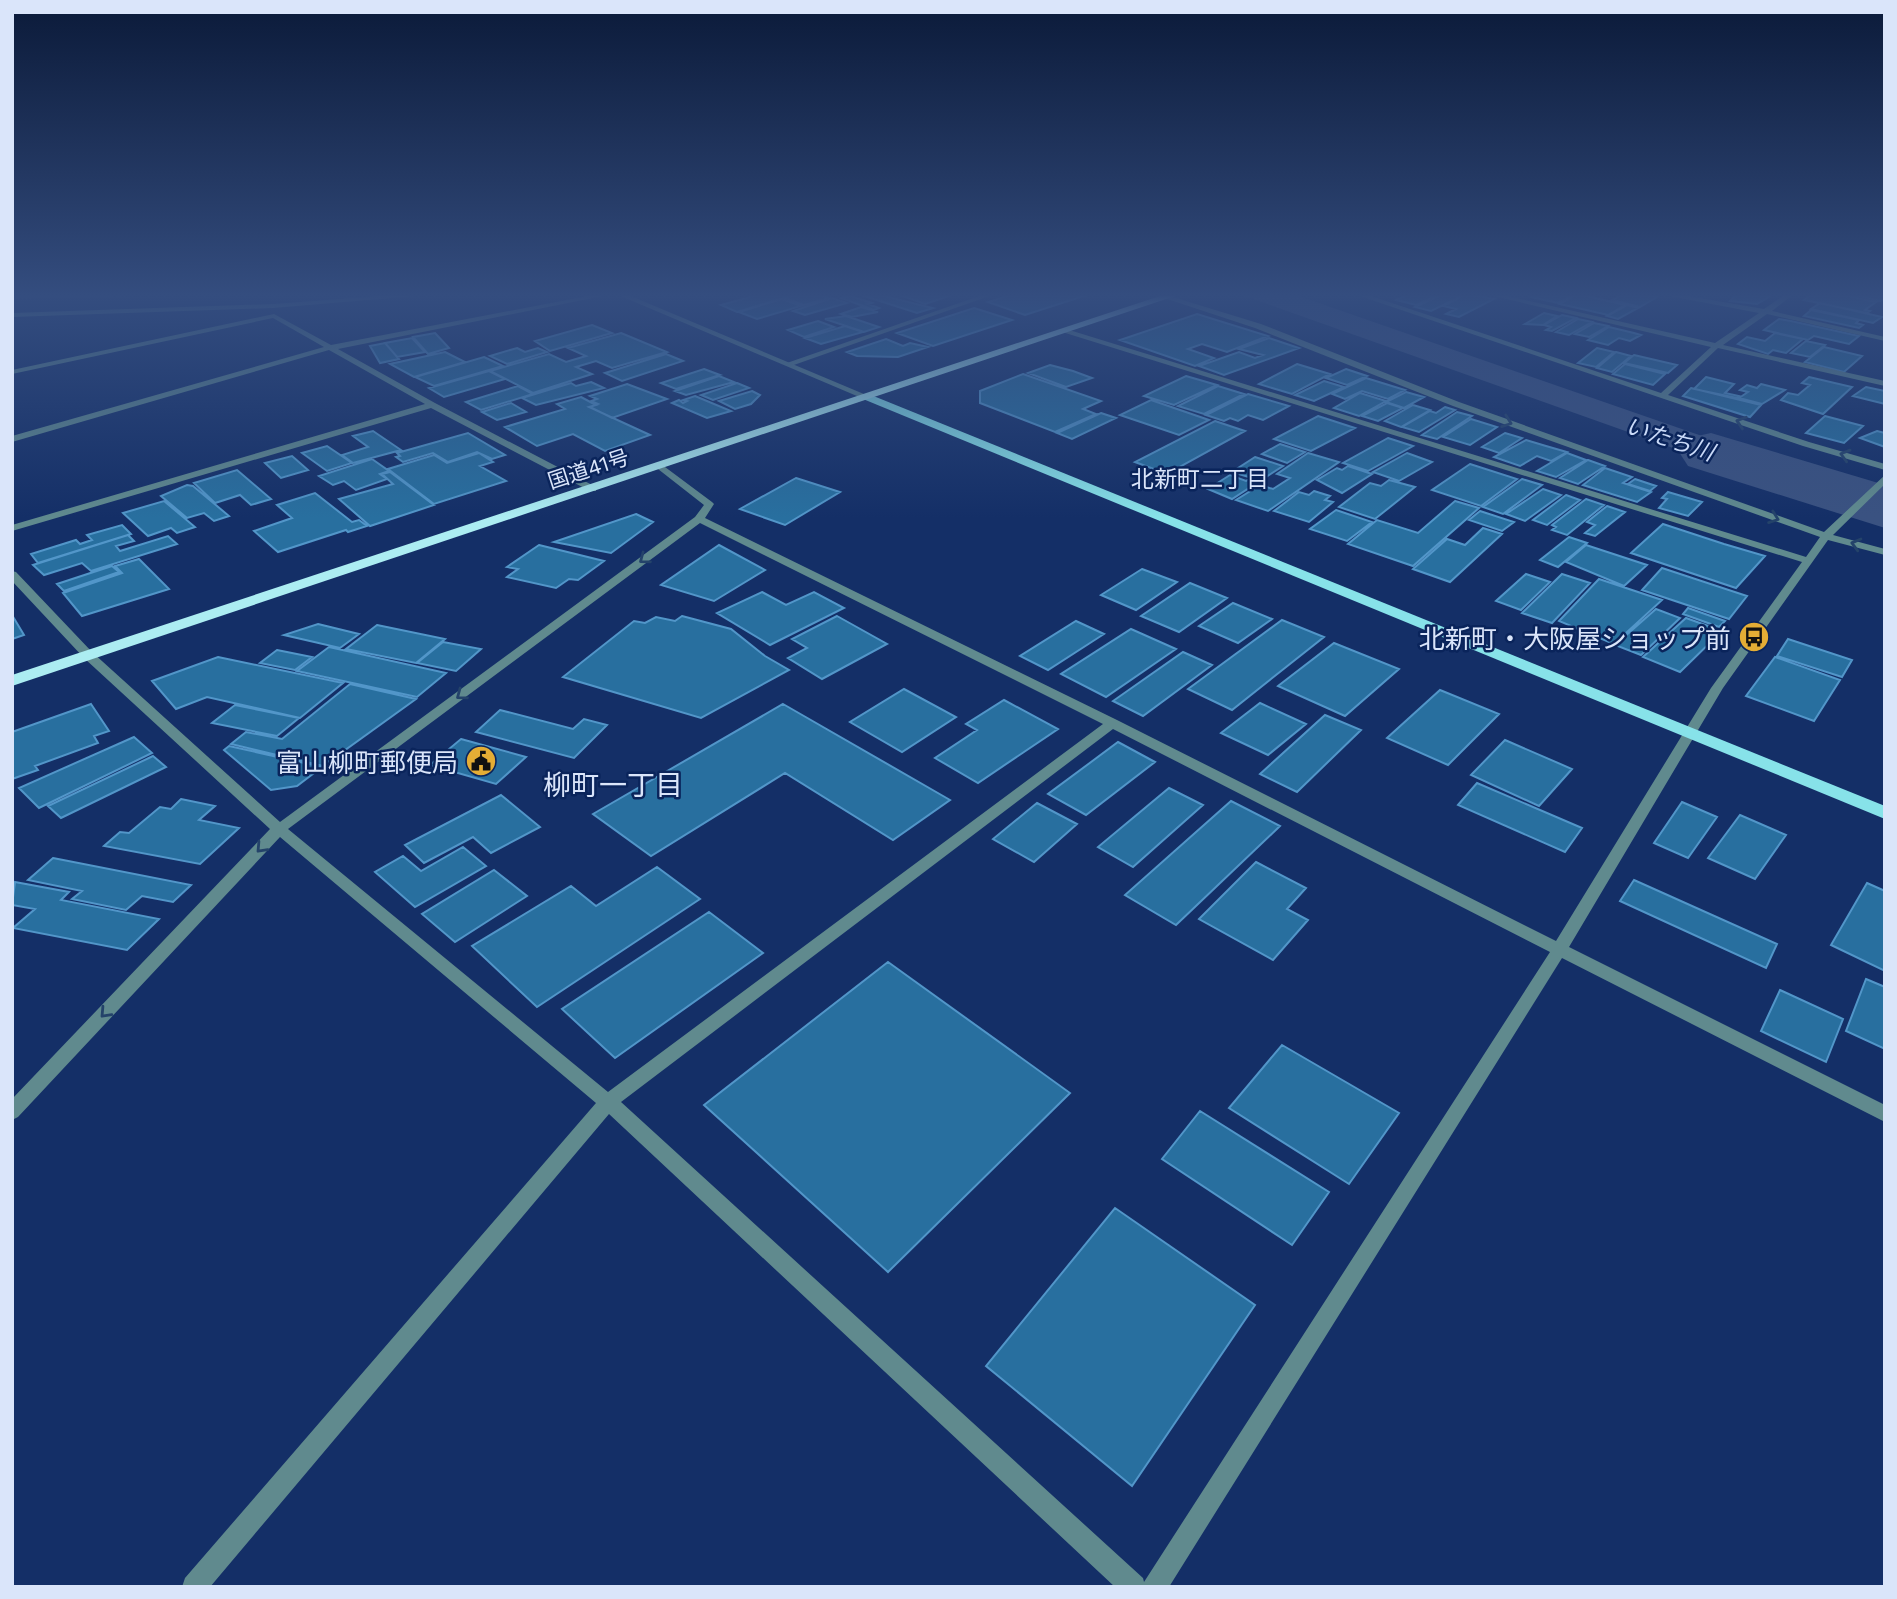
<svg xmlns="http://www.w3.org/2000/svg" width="1897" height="1599" font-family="Commissioner,'Noto Sans JP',sans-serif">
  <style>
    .water { fill: #3a5281 }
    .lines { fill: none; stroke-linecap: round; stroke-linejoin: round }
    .river { fill: #3a5281; fill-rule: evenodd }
    .building { fill: #286f9f; stroke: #5296c9; stroke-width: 2 }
    .minor { fill: #608a8e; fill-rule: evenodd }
    .tertiary { fill: #608a8e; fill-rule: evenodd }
    .primary { fill: #87e2e9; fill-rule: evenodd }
    .trunk { fill: #acedf2; fill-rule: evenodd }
    .oneway { stroke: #24436a }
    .labels { text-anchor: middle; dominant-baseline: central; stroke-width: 5; stroke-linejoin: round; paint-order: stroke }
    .far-street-label { font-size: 21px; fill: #dae5fa; stroke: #0a245b }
    .far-water-label { font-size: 23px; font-style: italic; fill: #cadaf8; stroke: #0a245b }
    .far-neighbourhood-label { font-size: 23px; fill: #dae5fa; stroke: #0a245b }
    .poi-label { font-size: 26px; fill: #dae5fa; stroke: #0a245b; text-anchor: end }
    .neighbourhood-label { font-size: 28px; fill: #dae5fa; stroke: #0a245b }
  </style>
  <rect width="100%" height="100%" fill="#142f67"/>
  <!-- water -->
  <path class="water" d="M12,294H209L12,299Z
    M1252,294H1293L1777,462L1849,483L1828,503L1245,296Z"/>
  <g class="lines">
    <!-- river -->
    <path class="river" d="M1711,433L1885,485V528L1688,466L1679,452L1688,438Z"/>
  </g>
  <!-- building -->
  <path class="building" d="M761,294H797L737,312L721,305Z
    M798,294H819L829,298L804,305L785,298Z
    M858,294H883L880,295L933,308L917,313Z
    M897,294H955L925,304Z
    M1014,294H1090L1025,315L988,302Z
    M1409,294H1440L1416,305L1396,300Z
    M1443,294H1466L1431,311L1415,307Z
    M1466,294L1494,299L1459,317L1446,314L1456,309L1443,306Z
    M1536,294H1575L1558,303L1531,297Z
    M1578,294L1625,305L1608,315L1560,304Z
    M1624,294H1644L1657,297L1640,307L1612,300Z
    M1737,294H1769L1772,295L1757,304L1730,301Z
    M1813,294H1839L1876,302L1865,310L1870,311L1867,313L1804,300Z
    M1851,294H1885V299L1880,301Z
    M850,296L872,303L868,304L879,308L874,310L841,298Z
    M832,298L847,303L805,315L793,311Z
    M782,299L801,306L757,319L739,312Z
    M1820,303L1882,317L1873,323L1811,309Z
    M1627,305L1638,308L1618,319L1607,316Z
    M861,307L878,312L852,317L841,314Z
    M974,308L1012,320L933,346L897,333Z
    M1811,310L1859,320L1856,323L1863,325L1859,328L1804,316Z
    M1544,313L1557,316L1543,325L1525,324Z
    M1197,314L1268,336L1227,352L1202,344L1188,349L1214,358L1195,366L1120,340Z
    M1562,315L1576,318L1552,331L1546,330L1551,327L1544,325Z
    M846,316L879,327L864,332L825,319Z
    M1578,319L1592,322L1569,335L1556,332Z
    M1779,319L1791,321L1859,336L1849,344L1814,336L1808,340L1764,330Z
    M818,321L834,327L804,337L788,330Z
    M1594,323L1608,326L1589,337L1575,334Z
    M592,325L612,333L550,351L535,341Z
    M845,326L863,332L821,344L805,338Z
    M1609,327L1634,333L1641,335L1630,341L1619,338L1608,345L1588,340Z
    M435,333L449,348L428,354L413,337Z
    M621,333L667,352L612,368L596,361L576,367L592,374L533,393L490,371L549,354L566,362L586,356L568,348Z
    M1775,333L1803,339L1786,353L1773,350L1768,354L1738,344L1747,337L1765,341Z
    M412,338L425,352L397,357L385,343Z
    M1269,338L1299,348L1224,375L1199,366L1239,352L1255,358L1263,355L1239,349Z
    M886,339L903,346L910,343L928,347L898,357L857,356L847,352Z
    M1806,341L1825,345L1810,357L1791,353Z
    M385,343L399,359L380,363L370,346Z
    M1824,347L1862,356L1844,372L1805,362Z
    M517,348L525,352L538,348L547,352L507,364L490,356Z
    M1597,348L1614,352L1596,367L1578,363Z
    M445,352L465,362L414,377L390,364Z
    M1616,352L1631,356L1612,372L1597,368Z
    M666,354L683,361L622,381L605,373Z
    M1634,355L1677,365L1668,373L1624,363Z
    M484,357L503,366L434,386L415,377Z
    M1297,364L1330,374L1292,394L1259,384Z
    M1625,364L1665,374L1653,385L1613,374Z
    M1050,365L1073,371L1092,378L1066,387L1028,373Z
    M704,369L720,375L676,389L661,383Z
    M1346,369L1367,376L1347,385L1326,378Z
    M489,371L505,379L444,397L429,388Z
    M1023,374L1101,401L1083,409L1096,414L1055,432L980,403V391Z
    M719,376L734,382L686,395L675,391Z
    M1186,376L1217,385L1174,405L1144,396Z
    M1706,377L1734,384L1725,393L1739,396L1737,398L1694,389Z
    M1809,377L1852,387L1823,414L1781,400L1788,393L1798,395L1810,385L1802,383Z
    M1366,378L1405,390L1388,399L1362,391L1345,399L1332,394Z
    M1324,381L1344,387L1314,401L1295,395Z
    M591,382L604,388L536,405L522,398L571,383L576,386Z
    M737,383L749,388L713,400L701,395Z
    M627,384L667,399L612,418L590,407L598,404L591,401L597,399L590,396Z
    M1761,384L1785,390L1762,404L1739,398L1748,392L1740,390L1747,385L1757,388Z
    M518,386L533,394L481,410L466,402Z
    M1218,386L1244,394L1204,414L1178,406Z
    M1866,387L1885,391V404L1853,396Z
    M1691,388L1761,405L1750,417L1683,396Z
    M752,391L760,395L751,404L735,409L719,401Z
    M1406,392L1424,397L1404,408L1386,402Z
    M1360,393L1386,401L1359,416L1334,408Z
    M1248,394L1289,406L1263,420L1248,415L1238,421L1230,418L1224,421L1206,415Z
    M695,396L731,411L707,418L672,403L679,400L683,403L687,401L683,400Z
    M581,397L596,405L589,407L650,435L605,451L573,434L537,446L505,427L565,409L557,404Z
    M1151,400L1209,420L1179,435L1120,415Z
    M511,403L526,412L497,420L482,412Z
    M1387,403L1403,408L1378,421L1362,416Z
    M1413,405L1430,410L1401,427L1385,421Z
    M1445,407L1455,410L1419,432L1402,427L1430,411L1436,413Z
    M1457,412L1472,416L1437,439L1422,435Z
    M1101,413L1116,418L1072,439L1057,433Z
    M1318,416L1355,428L1311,451L1274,439Z
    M1825,416L1863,426L1844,443L1806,433Z
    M1471,419L1497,427L1470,445L1443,437Z
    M1215,421L1245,431L1167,474L1135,462Z
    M373,431L401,450L353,463L342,455L368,447L353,436Z
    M1877,431L1885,433V447L1860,438Z
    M468,433L505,455L492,459L477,452L448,462L433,453L403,462L396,457L400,456L397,453Z
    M1505,433L1522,438L1499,453L1482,447Z
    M1388,438L1413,446L1368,471L1343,463Z
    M1526,440L1546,446L1567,452L1551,461L1537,456L1520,466L1494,457Z
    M1280,444L1305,452L1287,463L1262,454Z
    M327,446L352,463L327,471L302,453Z
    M479,453L493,462L480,466L506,481L434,504L388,469L434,455L447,463Z
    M1308,453L1339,462L1268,511L1236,500L1260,485L1273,489L1290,478L1277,474Z
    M1407,453L1432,462L1399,481L1373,472Z
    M1567,453L1586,460L1556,477L1537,471Z
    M292,456L308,470L281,478L265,463Z
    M1255,457L1283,466L1232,499L1208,489L1230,475L1246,481L1252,478L1232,472Z
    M372,459L389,471L380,474L387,479L356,490L344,481L333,485L319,476Z
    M1588,460L1605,466L1578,484L1560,478Z
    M1470,464L1517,479L1481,506L1432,490Z
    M1348,466L1372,474L1342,493L1317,480L1337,468L1342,470Z
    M1605,468L1632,477L1623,483L1651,492L1637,502L1583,485Z
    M237,470L271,499L251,505L240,495L215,503L194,483Z
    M390,472L434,505L370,526L339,499L393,484L382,474Z
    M796,478L840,492L785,525L740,509Z
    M1522,479L1542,485L1503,514L1483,507Z
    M1635,479L1656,486L1650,491L1628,484Z
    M1389,480L1415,487L1375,519L1339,507L1370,483L1381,486Z
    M187,485L193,486L229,516L214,521L204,513L187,518L161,496Z
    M1543,489L1561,495L1525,521L1506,514Z
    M1314,491L1330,496L1325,500L1333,502L1309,522L1274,511L1299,492L1309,495Z
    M1668,492L1702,502L1688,516L1659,508L1667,499L1662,498Z
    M315,493L352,522L359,520L367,526L348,532L346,530L278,552L254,531L292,518L277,505Z
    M1566,495L1580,500L1547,525L1533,520Z
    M1586,499L1604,505L1567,535L1552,530L1556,527L1552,525Z
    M164,501L195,527L177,533L171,528L148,536L123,513Z
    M1455,501L1479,508L1413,566L1348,544L1377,520L1418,533Z
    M1607,506L1625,512L1595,536L1585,533L1595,525L1587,522Z
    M1336,510L1372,522L1347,541L1310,529Z
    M1480,511L1514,522L1502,531L1469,520Z
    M636,514L653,522L611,553L554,542Z
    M1663,524L1724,544L1765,556L1736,588L1631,553Z
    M122,525L131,534L38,563L31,554L76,540L80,544L92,540L87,535Z
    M1483,528L1502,534L1450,582L1413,569L1447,539L1465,545Z
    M128,535L134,541L116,546L120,551L168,536L177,544L91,571L82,563L44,575L33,565Z
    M1569,537L1587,543L1558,567L1540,560Z
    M539,545L604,561L578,580L569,579L556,588L507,577L518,569L507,567Z
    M719,545L765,570L714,601L661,585Z
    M1586,545L1647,565L1624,586L1566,562Z
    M139,559L169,589L82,616L63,593L122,573L115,566Z
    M112,566L119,572L64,591L57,584Z
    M1662,568L1747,596L1729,619L1642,590Z
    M1142,569L1177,582L1136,610L1101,595Z
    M1526,574L1550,582L1521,610L1496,601Z
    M1562,574L1590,583L1552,623L1522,613Z
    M1599,579L1662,600L1614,644L1559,621Z
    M1190,583L1227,598L1179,632L1141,616Z
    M762,592L786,605L814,592L844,608L770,645L717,613Z
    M1233,603L1272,619L1238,643L1199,626Z
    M1688,608L1725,621L1719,627L1683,614Z
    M1656,609L1680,618L1641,655L1615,645Z
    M12,615L24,635L12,639Z
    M682,616L731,629L765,656L789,670L701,718L563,677L634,621L645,623L656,617L675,621Z
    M837,616L887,644L822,679L788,658L807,648L792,639Z
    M1686,618L1722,631L1680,672L1643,657Z
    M1282,620L1324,637L1232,710L1188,689Z
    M1076,621L1104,634L1048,670L1020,656Z
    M318,624L359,634L340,648L284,635Z
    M377,625L445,639L416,663L346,649Z
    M1131,629L1176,649L1106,697L1061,674Z
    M1788,639L1852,660L1842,677L1777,656Z
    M443,642L481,649L456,671L417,663Z
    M1334,643L1399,669L1345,716L1278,686Z
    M329,647L446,673L417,697L297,671Z
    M277,650L312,657L295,670L260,663Z
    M1183,652L1212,665L1143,716L1113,701Z
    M218,657L343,683L300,718L207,697L176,709L152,681Z
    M1775,657L1840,680L1814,721L1746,696Z
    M350,684L416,699L323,766L231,744L246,732L282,739Z
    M904,689L956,717L902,752L850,722Z
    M1440,690L1499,714L1448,765L1387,738Z
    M1004,700L1058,729L978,783L935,758L977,730L966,724Z
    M1260,703L1306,724L1268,755L1221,733Z
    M91,704L109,731L94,736L98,743L35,766L38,770L12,779V732Z
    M783,704L950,800L893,840L785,773L651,856L593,814Z
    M235,705L299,718L277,736L212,723Z
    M500,710L573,729L584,719L607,725L574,758L476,732Z
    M1325,715L1361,730L1297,792L1260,774Z
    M134,737L152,753L39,808L19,788Z
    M461,739L526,757L496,784L430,765Z
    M1505,740L1572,769L1539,806L1471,775Z
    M1118,742L1155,762L1086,815L1048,794Z
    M229,746L322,767L297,786L271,790L224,750Z
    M153,756L166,767L61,818L48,806Z
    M1477,783L1582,828L1565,852L1458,805Z
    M1169,788L1203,805L1133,867L1098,847Z
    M501,795L540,827L491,853L473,837L424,863L405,845Z
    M181,799L215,806L199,820L239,828L200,864L104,846L120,832L129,833L160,807L171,809Z
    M1231,801L1280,826L1176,925L1125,895Z
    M1682,802L1717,817L1688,858L1654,843Z
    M1037,803L1077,824L1034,862L993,839Z
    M1740,815L1786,835L1755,879L1708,858Z
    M463,847L486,866L415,907L375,872L403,856L421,871Z
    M53,858L191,885L173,902L142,896L126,910L72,899L82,891L28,880Z
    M1256,862L1306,888L1287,909L1308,920L1273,960L1199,919Z
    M657,867L700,899L537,1007L472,946L571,886L596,906Z
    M494,870L527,896L455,942L422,914Z
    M1634,880L1777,944L1766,968L1620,901Z
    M15,882L69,892L61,900L159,919L127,950L13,928L35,909L12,905Z
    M1867,883L1885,891V971L1831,945Z
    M709,912L763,953L615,1058L562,1009Z
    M888,962L1070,1093L888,1272L704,1105Z
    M1866,979L1885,987V1049L1846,1031Z
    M1780,990L1843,1019L1826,1062L1761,1031Z
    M1282,1045L1399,1113L1349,1184L1229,1108Z
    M1200,1111L1329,1192L1292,1245L1162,1159Z
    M1115,1208L1255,1305L1132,1486L986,1366Z"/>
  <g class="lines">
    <!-- minor -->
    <path class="minor" d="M405,294H439L273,308L12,317V313L273,304Z
      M598,294H613L338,349L435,403L596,487V491H590L431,408L12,531V525L425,404L329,350L12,442V436L324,347L273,318L12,374V370L274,314L331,345Z
      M985,294H995L791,366L784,364Z
      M1152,294H1163L1261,324L1459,402L1824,532L1885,475V484L1833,535L1885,549V555L1828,540L1723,688L1569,947L1885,1105V1122L1562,958L1169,1587H1115L609,1114L210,1587H182L185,1578L596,1103L280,837L18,1117L12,1120V1099L270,829L84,658L12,581V571L16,572L92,652L280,822L695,517L704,505L658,469V465L661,464L712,502L714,504L705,518L1117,720L1556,941L1711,688L1802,562L1059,331L1066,329L1806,557L1820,537L1453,406L1255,328ZM700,523L1103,724L608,1092L288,829ZM1113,729L1550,952L1144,1582L1143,1578L621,1102Z
      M1354,294H1365L1661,393L1711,347L1485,294H1498L1715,343L1759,313L1659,294H1676L1764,309L1786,294H1794L1772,311L1885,337V341L1767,314L1723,345L1885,381V386L1718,348L1668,395L1809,442L1885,464V470L1803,446Z"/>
    <!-- tertiary -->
    <path class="tertiary" d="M616,294H626L871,397L864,399Z"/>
    <!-- primary -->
    <path class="primary" d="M863,395H871L1885,806V819L863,399Z"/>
    <!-- trunk -->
    <path class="trunk" d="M1166,294H1181L12,686V675Z"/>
  </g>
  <!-- one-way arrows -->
  <defs><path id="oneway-chevron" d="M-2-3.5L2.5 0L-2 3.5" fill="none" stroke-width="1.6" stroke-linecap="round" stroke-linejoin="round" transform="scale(1.75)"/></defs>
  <g class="oneway">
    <use href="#oneway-chevron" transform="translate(1507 422) rotate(20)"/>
    <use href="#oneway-chevron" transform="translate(1741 422) rotate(-162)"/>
    <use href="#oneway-chevron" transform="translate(1845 455) rotate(-164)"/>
    <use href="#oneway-chevron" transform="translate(1774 518) rotate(20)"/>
    <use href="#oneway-chevron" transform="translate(1856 544) rotate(-165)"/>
    <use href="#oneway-chevron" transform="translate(644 559) rotate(143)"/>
    <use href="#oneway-chevron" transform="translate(461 695) rotate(143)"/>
    <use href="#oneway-chevron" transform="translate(261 848) rotate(133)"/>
    <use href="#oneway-chevron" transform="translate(105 1013) rotate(133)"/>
  </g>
  <!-- sky -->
  <linearGradient id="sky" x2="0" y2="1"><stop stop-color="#0b1a39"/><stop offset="0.57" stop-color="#344d7f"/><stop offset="1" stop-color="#344d7f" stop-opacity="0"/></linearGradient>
  <rect width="1897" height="518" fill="url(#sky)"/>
  <!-- icons -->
  <defs>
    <g id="bus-disc" transform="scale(1.575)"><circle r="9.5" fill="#e4ad35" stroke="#0a245b"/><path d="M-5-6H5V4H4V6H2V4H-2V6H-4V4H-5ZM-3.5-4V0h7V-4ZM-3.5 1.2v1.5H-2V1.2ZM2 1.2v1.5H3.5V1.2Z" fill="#111"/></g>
    <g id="civic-disc" transform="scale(1.575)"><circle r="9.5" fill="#e4ad35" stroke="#0a245b"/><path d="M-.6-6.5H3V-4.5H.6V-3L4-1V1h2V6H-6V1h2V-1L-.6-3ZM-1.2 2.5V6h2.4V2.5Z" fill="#111"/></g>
  </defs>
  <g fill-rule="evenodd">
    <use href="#bus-disc" x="1754" y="637"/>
    <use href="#civic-disc" x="481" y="761"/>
  </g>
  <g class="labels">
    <!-- far-street labels -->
    <g class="far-street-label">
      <text transform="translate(588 468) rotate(-18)">国道41号</text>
    </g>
    <!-- far-water labels -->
    <g class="far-water-label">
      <text transform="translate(1670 438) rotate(18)">いたち川</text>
    </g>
    <!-- far-neighbourhood labels -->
    <g class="far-neighbourhood-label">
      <text x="1200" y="478">北新町二丁目</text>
    </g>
    <!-- poi labels -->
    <g class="poi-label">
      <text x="1731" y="637">北新町・大阪屋ショップ前</text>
      <text x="458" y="761">富山柳町郵便局</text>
    </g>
    <!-- neighbourhood labels -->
    <g class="neighbourhood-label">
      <text x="613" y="784">柳町一丁目</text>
    </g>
  </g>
  <!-- border -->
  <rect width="1897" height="1599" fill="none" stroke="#dae5fa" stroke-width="28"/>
</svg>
